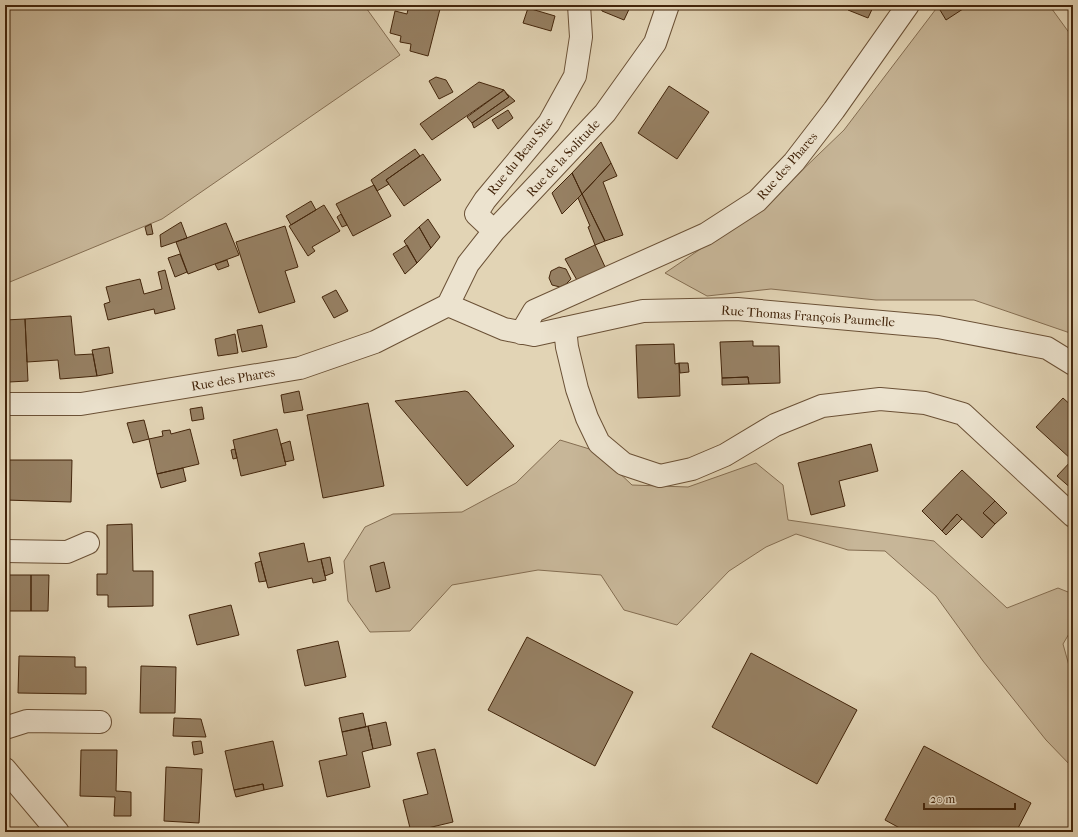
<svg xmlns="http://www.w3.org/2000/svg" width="1078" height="837" font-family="'IM FELL French Canon',serif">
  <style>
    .green { fill: #c7b698; stroke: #856e52 }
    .building { fill: #968063; stroke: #43250b }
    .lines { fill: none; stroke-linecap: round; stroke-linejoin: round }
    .street-casing { stroke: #6b5136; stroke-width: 24 }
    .street { stroke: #ece3cf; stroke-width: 22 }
    .labels { text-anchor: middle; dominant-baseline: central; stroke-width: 4; stroke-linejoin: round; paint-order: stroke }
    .street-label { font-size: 13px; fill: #43250b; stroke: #ece3cf }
  </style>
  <rect width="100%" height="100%" fill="#e2d4b5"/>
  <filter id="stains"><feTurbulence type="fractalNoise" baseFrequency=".005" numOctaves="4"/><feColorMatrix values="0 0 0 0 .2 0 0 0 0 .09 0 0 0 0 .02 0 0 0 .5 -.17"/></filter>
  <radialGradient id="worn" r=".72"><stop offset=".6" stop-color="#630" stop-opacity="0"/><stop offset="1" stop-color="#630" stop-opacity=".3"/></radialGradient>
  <!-- green -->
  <path class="green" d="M5,5H364L400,55L162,219L5,284Z
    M939,5H1049L1073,38V334L974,300H876L771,289L707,296L665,273L767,204L844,130Z
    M560,440L596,451L632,485L688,487L756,463L783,485L788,520L934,541L1007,608L1058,588L1073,594V627L1063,644L1073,680V768L1046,740L983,661L936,596L885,551L848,550L796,534L766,547L729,571L677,625L624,610L601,575L538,570L452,585L410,631L370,632L348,601L344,561L365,527L393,514L462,512L516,483Z"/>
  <!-- building -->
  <path class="building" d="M409,5H441L428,56L410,51L411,44L400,42L401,36L390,33L395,11L407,14Z
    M600,5H631L624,20L602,11Z
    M850,5H874L868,18L848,10Z
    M946,5H965L966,7L946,20L940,10Z
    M528,8L555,16L551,31L523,23Z
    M436,77L446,80L453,92L439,99L429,81Z
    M479,82L504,90L432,140L420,124Z
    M669,86L709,112L677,159L638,133Z
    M504,90L509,97L472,123L467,117Z
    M505,92L515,101L474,128L472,123L509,97Z
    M508,110L513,118L498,129L492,120Z
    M601,142L611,163L582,194L572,173Z
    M415,149L420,156L386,180L389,184L377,191L371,180Z
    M423,154L441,180L404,206L386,180Z
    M611,163L617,176L603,182L623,235L605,241L582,194Z
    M572,173L582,194L562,214L552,193Z
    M374,185L391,216L353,236L336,204Z
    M582,194L597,225L605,241L595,245L588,227L590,226L578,198Z
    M311,201L316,210L291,225L286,216Z
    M324,205L340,231L312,247L315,251L308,256L289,226Z
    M341,214L347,225L342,227L337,217Z
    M428,219L440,237L431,248L419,227Z
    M181,222L187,238L161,247L160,235Z
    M226,223L239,255L188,274L176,242Z
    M151,224L153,234L147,235L145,227Z
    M285,226L298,267L285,271L295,302L259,313L236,242Z
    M419,227L431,248L417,263L404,241Z
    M407,245L417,263L405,274L393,254Z
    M595,245L606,269L578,282L565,259Z
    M180,254L187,272L175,277L168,258Z
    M227,260L229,266L218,270L215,264Z
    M559,267L566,269L571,279L566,284L560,287L552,285L549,278L551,271Z
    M165,270L175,309L155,314L154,309L108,320L104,304L110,302L106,287L140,279L144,294L162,289L158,272Z
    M336,290L348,311L334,318L322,297Z
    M71,316L75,355L93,354L97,376L60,379L58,360L27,362L25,319Z
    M25,319L28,381L9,382L8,361L5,362V320Z
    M262,325L267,347L242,352L237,330Z
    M235,334L238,353L218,356L215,339Z
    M753,341V346H779L780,383L749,384L748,377L722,378L720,342Z
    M674,344L675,364L679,363L680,396L638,398L636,345Z
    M109,347L113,373L97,376L92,350Z
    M679,363H688L689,372L680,373Z
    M748,377L749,384L722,385V378Z
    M299,391L303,410L284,413L281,395Z
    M465,391L468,392L514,446L467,486L395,401Z
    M1063,398L1073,407V459L1072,460L1036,427Z
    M368,403L384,486L323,498L307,415Z
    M202,407L204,419L192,421L190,409Z
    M144,420L149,439L133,443L127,423Z
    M190,429L199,464L157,474L149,439L163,436L162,431L170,430L171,434Z
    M277,429L286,465L241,476L233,440Z
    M290,441L294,460L285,462L281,444Z
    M871,444L878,471L839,481L845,506L811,515L798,463Z
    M235,449L237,458L233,459L231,450Z
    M1073,459V490L1057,476Z
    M5,460H72L71,502L5,500Z
    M183,468L186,481L161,488L157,474Z
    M962,470L995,501L983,513L995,524L982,538L957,514L942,531L922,511Z
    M995,501L1007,513L995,524L983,513Z
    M957,514L962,519L946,535L942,531Z
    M132,524L133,571H153V606L108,607V595H97V574H107V525Z
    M304,543L308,562L321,559L326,580L313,583L312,578L268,588L259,553Z
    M330,557L333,573L325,576L321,559Z
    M261,561L266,581L259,582L255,563Z
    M384,562L390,588L376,592L370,566Z
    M5,575H31V611H5Z
    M31,575H49L48,611H31Z
    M231,605L239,635L197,645L189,615Z
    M527,637L633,692L595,766L488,710Z
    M338,641L346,677L305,686L297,650Z
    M751,653L857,710L817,784L712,727Z
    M19,656L75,657V667H86V694L18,693Z
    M141,666L176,667L175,713H140Z
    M363,713L366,727L342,732L339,718Z
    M174,718L201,719L206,737L173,736Z
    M386,722L391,745L373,749L368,726Z
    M368,726L373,749L362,752L370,787L327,797L319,761L347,755L342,732Z
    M201,741L203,753L194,755L192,742Z
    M273,741L283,786L264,790L263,784L234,790L225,751Z
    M924,746L1031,803L1016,832H907L885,820Z
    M435,749L453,822L411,832L403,800L428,794L417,753Z
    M81,750H117L116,791L131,792V816H114L115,797L80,796Z
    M166,767L202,769L199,823L164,821Z
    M263,784L264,790L236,797L234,790Z"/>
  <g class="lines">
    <!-- street casing -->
    <g class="street-casing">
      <path id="street" d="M494,231L476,214L485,200L549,123L575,76L581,37L579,5
        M448,305L504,329L534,335L643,311L737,309L938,327L1047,348L1073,364
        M448,305L468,264L494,231L605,113L655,43L668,5
        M565,328L567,347L577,389L587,418L599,443L624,464L660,476L692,469L725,455L775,425L822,406L880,399L925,403L963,414L1073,516
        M521,333L534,311L706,234L757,201L794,162L834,110L908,5
        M5,404H81L300,368L375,342L448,305
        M5,551L67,552L88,543
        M5,728L27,721L100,722
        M5,769L58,832"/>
    </g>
    <!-- street -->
    <use href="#street" class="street"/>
  </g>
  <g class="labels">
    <!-- street labels -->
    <g class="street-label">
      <text transform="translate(520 156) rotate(-51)">Rue du Beau Site</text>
      <text transform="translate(563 158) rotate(-47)">Rue de la Solitude</text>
      <text transform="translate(787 166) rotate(-49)">Rue des Phares</text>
      <text transform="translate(808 316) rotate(4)">Rue Thomas François Paumelle</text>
      <text transform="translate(233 379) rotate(-10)">Rue des Phares</text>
    </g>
  </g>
  <!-- margin -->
  <rect width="1078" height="837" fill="none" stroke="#e2d4b5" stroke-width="20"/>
  <rect x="6" y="6" width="1066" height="825" fill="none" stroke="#43250b" stroke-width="2"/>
  <rect x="10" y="10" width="1058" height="817" fill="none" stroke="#43250b"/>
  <!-- scale -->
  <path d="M924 803v6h91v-6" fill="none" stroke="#43250b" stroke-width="2"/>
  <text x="930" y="803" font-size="12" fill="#43250b" stroke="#ece3cf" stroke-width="3" paint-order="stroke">20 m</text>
  <rect width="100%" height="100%" filter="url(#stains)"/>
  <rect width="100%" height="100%" fill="url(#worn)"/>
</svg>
